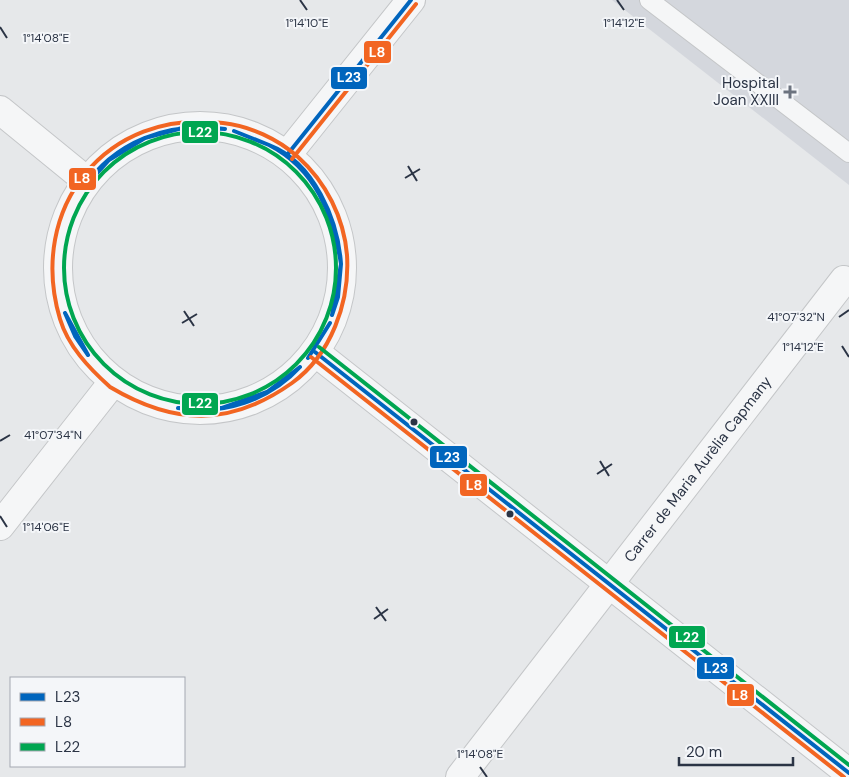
<svg xmlns="http://www.w3.org/2000/svg" width="849" height="777" font-family="'DM Sans',sans-serif">
  <style>
    .built { fill: #d4d7dd }
    .lines { fill: none; stroke-linecap: round; stroke-linejoin: round }
    .service-casing { stroke: #c4c6c8; stroke-width: 20 }
    .minor-casing { stroke: #c4c6c8; stroke-width: 30 }
    .service { stroke: #f5f6f7; stroke-width: 18 }
    .minor { stroke: #f5f6f7; stroke-width: 28 }
    .bus-1-casing { stroke: #f4f6f9; stroke-width: 8 }
    .bus-2-casing { stroke: #f4f6f9; stroke-width: 8 }
    .bus-3-casing { stroke: #f4f6f9; stroke-width: 8 }
    .bus-1 { stroke: #0065bd; stroke-width: 4 }
    .bus-2 { stroke: #f26522; stroke-width: 4 }
    .bus-3 { stroke: #00a651; stroke-width: 4 }
    .ticks { fill: none; stroke: #2b3445; stroke-width: 2 }
    .poi-dot { fill: #6c737f; stroke: #f4f6f9; stroke-width: 2 }
    .bus-dot { fill: #2b3445; stroke: #f4f6f9; stroke-width: 2 }
    .labels { text-anchor: middle; dominant-baseline: central; stroke-width: 4; stroke-linejoin: round; paint-order: stroke }
    .poi-label { font-size: 15px; fill: #2b3445; stroke: #f4f6f9; text-anchor: end }
    .street-label { font-size: 15px; fill: #2b3445; stroke: #f4f6f9 }
    .ticks-label { font-size: 12px; text-anchor: middle; fill: #2b3445; stroke: #f4f6f9; stroke-width: 4; stroke-linejoin: round; paint-order: stroke }
    .line-badge { stroke: #f4f6f9; stroke-width: 2 }
    .badge-label { font-size: 14px; text-anchor: middle; font-weight: bold; fill: #fff }
  </style>
  <rect width="100%" height="100%" fill="#e6e8ea"/>
  <!-- built -->
  <path class="built" d="M612,0H849V185Z"/>
  <g class="lines">
    <!-- service casing -->
    <g class="service-casing">
      <path id="service" d="M649,0L849,153"/>
    </g>
    <!-- minor casing -->
    <g class="minor-casing">
      <g id="minor">
        <path d="M0,110L87,181"/>
        <circle cx="200" cy="268" r="142"/>
        <path d="M287,155L411,0"/>
        <path d="M315,352L849,773"/>
        <path d="M0,526L113,382"/>
        <path id="s1" d="M460,777L844,280"/>
      </g>
    </g>
    <!-- service -->
    <use href="#service" class="service"/>
    <!-- minor -->
    <use href="#minor" class="minor"/>
    <!-- bus-1 casing -->
    <g class="bus-1-casing">
      <path id="bus-1" d="M234,131L269,145
        M234,131L269,145
        M269,145C314,162 338,220 341,264
        M269,145C316,169 333,215 341,264
        M287,155L411,0
        M82,190C114,141 169,121 225,129
        M82,190L109,160L145,138L186,127L225,129
        M65,313L88,355
        M65,313L75,336L88,355
        M332,315L341,264
        M332,315L338,297L341,264
        M315,352L849,773
        M308,358L330,323
        M308,358L330,323
        M178,408C222,416 270,400 300,367
        M178,408H222L267,392L300,367"/>
    </g>
    <!-- bus-2 casing -->
    <g class="bus-2-casing">
      <path id="bus-2" d="M292,159L416,4
        M311,357L844,777
        M109,386C89,368 68,346 60,319C27,208 106,108 223,123C250,126 278,139 298,157C326,182 344,218 347,255C350,302 331,355 292,383C230,427 174,425 110,387"/>
    </g>
    <!-- bus-3 casing -->
    <g class="bus-3-casing">
      <path id="bus-3" d="M64 268a136 136 0 1 1 272 0a136 136 0 1 1-272 0Z
        M319,347L849,765"/>
    </g>
    <!-- bus-1 -->
    <use href="#bus-1" class="bus-1"/>
    <!-- bus-2 -->
    <use href="#bus-2" class="bus-2"/>
    <!-- bus-3 -->
    <use href="#bus-3" class="bus-3"/>
  </g>
  <!-- ticks -->
  <path class="ticks" d="M300,0L307,10M617,0L624,10M0,27L7,38M408,166L417,181M405,178L420,169M184,311L194,326M839,317L849,310M182,323L197,314M842,346L849,357M0,441L10,435M600,461L609,476M597,474L612,464M0,516L7,527M376,607L386,621M374,619L388,609M480,767L487,777"/>
  <!-- markers -->
  <path class="poi-dot" d="M787.5 84.5h5v5h5v5h-5v5h-5v-5h-5v-5h5z"/>
  <g class="bus-dot">
    <circle cx="414" cy="422" r="4.5"/>
    <circle cx="510" cy="514" r="4.5"/>
  </g>
  <g class="labels">
    <!-- poi labels -->
    <g class="poi-label">
      <text x="779" y="83">Hospital<tspan x="779" dy="17">Joan XXIII</tspan></text>
    </g>
    <!-- street labels -->
    <g class="street-label">
      <text stroke="none"><textPath href="#s1" startOffset="389">Carrer de Maria Aurèlia Capmany</textPath></text>
    </g>
  </g>
  <g class="ticks-label">
    <text x="307" y="27">1°14'10"E</text>
    <text x="624" y="27">1°14'12"E</text>
    <text x="46" y="42">1°14'08"E</text>
    <text x="796" y="321">41°07'32"N</text>
    <text x="803" y="351">1°14'12"E</text>
    <text x="53" y="439">41°07'34"N</text>
    <text x="46" y="531">1°14'06"E</text>
    <text x="480" y="758">1°14'08"E</text>
  </g>
  <g class="line-badge">
    <rect x="363" y="40" width="29" height="24" rx="5" fill="#f26522"/>
    <rect x="330" y="66" width="38" height="24" rx="5" fill="#0065bd"/>
    <rect x="181" y="120" width="38" height="24" rx="5" fill="#00a651"/>
    <rect x="68" y="167" width="29" height="24" rx="5" fill="#f26522"/>
    <rect x="181" y="392" width="38" height="24" rx="5" fill="#00a651"/>
    <rect x="429" y="445" width="39" height="24" rx="5" fill="#0065bd"/>
    <rect x="459" y="473" width="29" height="24" rx="5" fill="#f26522"/>
    <rect x="668" y="625" width="38" height="24" rx="5" fill="#00a651"/>
    <rect x="696" y="656" width="39" height="24" rx="5" fill="#0065bd"/>
    <rect x="726" y="683" width="29" height="24" rx="5" fill="#f26522"/>
  </g>
  <g class="badge-label">
    <text x="377" y="57">L8</text>
    <text x="349" y="82">L23</text>
    <text x="200" y="137">L22</text>
    <text x="82" y="183">L8</text>
    <text x="200" y="408">L22</text>
    <text x="448" y="462">L23</text>
    <text x="474" y="490">L8</text>
    <text x="687" y="642">L22</text>
    <text x="716" y="673">L23</text>
    <text x="740" y="700">L8</text>
  </g>
  <!-- legend -->
  <rect x="10" y="677" width="175" height="90" fill="#f4f6f9" stroke="#a4a8b1"/>
  <rect x="20" y="693" width="25" height="8" fill="#0065bd" stroke="#a4a8b1"/>
  <text x="55" y="702" font-size="15" fill="#2b3445">L23</text>
  <rect x="20" y="718" width="25" height="8" fill="#f26522" stroke="#a4a8b1"/>
  <text x="55" y="727" font-size="15" fill="#2b3445">L8</text>
  <rect x="20" y="743" width="25" height="8" fill="#00a651" stroke="#a4a8b1"/>
  <text x="55" y="752" font-size="15" fill="#2b3445">L22</text>
  <!-- scale -->
  <path d="M679 757v8h114v-8" fill="none" stroke="#2b3445" stroke-width="2.5"/>
  <text x="686" y="757" font-size="15" fill="#2b3445" stroke="#f4f6f9" stroke-width="4" paint-order="stroke">20 m</text>
</svg>
